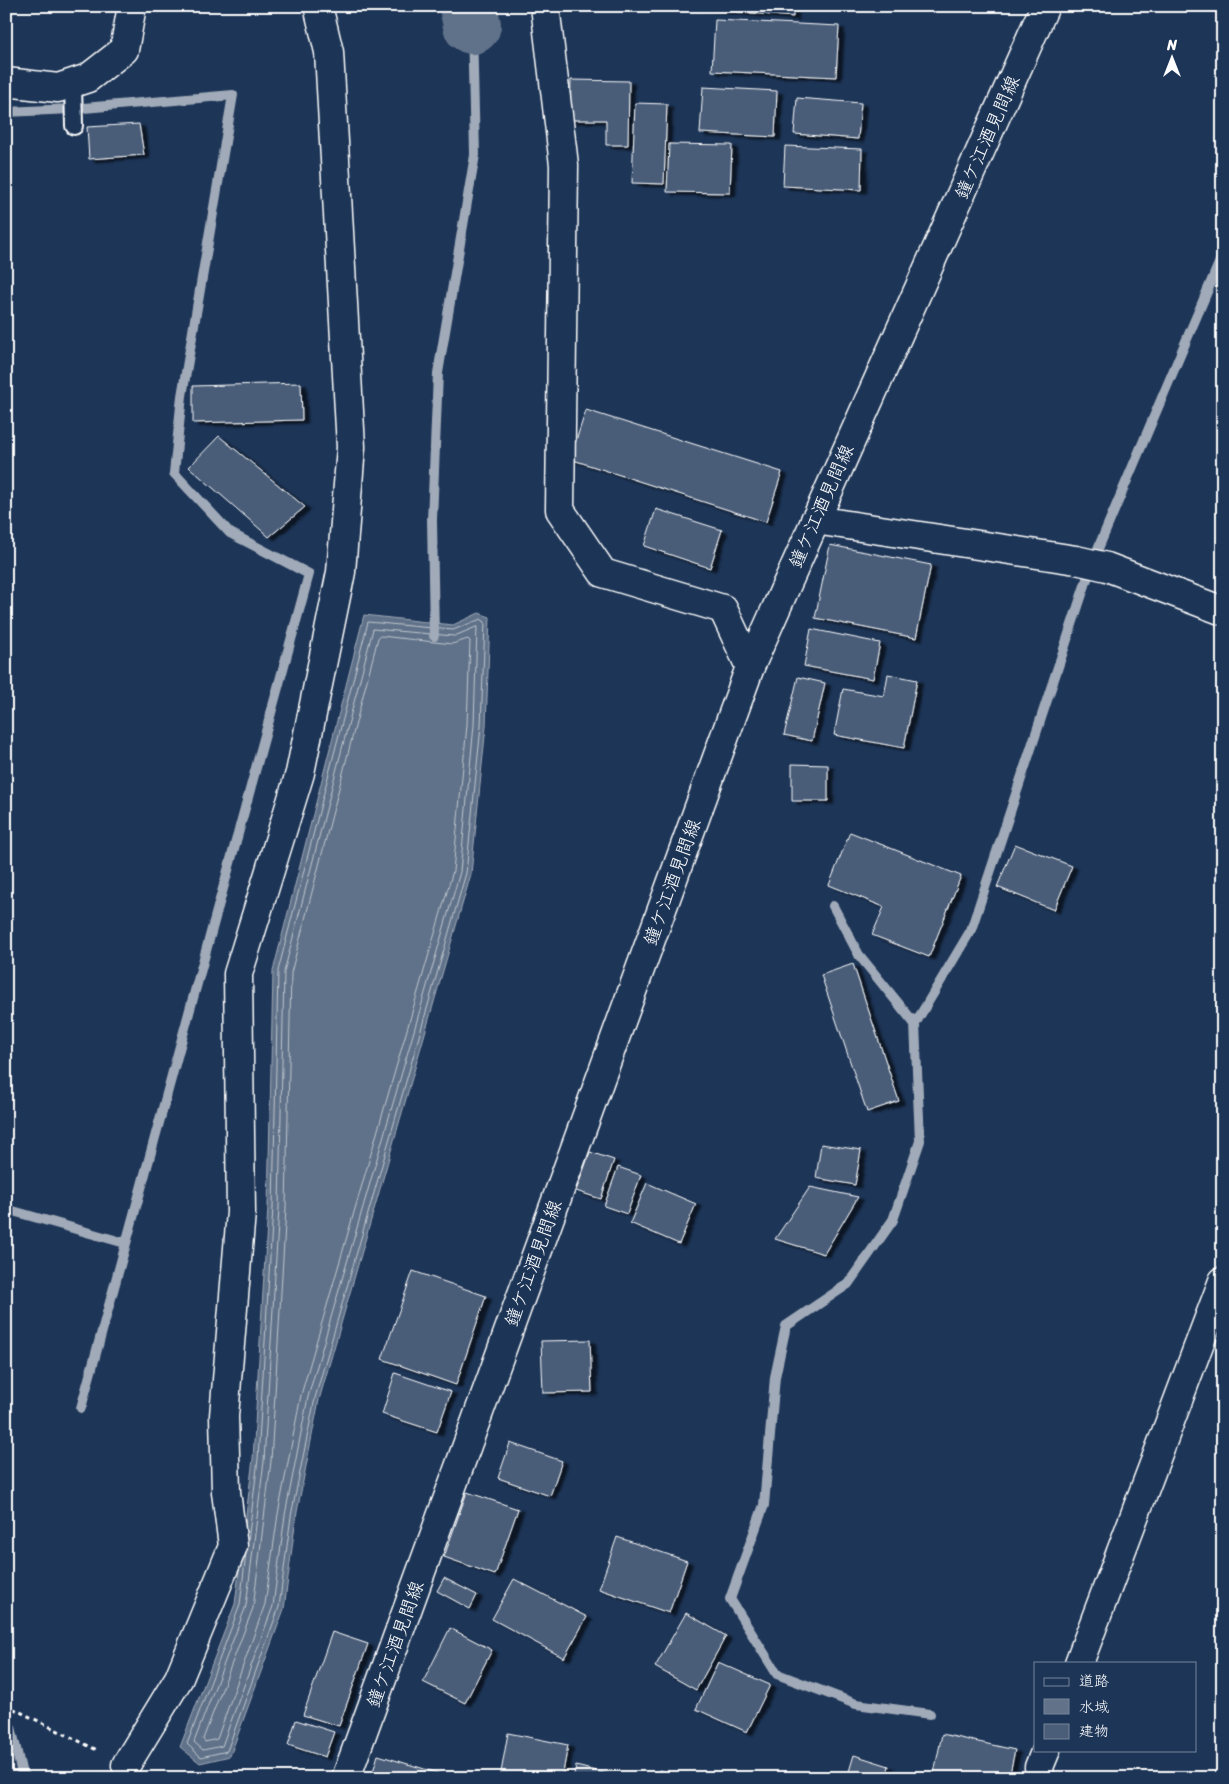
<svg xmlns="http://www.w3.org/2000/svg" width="1229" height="1784" font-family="Sriracha,'Klee One',sans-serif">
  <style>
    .water { fill: #617289; stroke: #a0aab8 }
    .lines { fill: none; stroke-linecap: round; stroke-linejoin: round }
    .shore { stroke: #c0c7d0; stroke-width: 1 }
    .stream { stroke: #a0aab8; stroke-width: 10 }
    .river { stroke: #617289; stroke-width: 58 }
    .building { fill: #4a5d79; stroke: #fff; filter: url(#shadow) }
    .service-casing { stroke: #fff; stroke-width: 20 }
    .minor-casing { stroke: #fff; stroke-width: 31 }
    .secondary-casing { stroke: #fff; stroke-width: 31 }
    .path { stroke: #fff; stroke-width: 3; stroke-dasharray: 4 4; stroke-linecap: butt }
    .service { stroke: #1d3557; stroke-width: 16 }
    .minor { stroke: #1d3557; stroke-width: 28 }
    .secondary { stroke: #1d3557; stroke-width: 28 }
    .labels { text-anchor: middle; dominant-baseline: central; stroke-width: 4; stroke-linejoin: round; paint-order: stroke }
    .street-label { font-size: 19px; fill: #fff; stroke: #1d3557 }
  </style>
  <defs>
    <filter id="shadow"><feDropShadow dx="5.5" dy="3" stdDeviation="1" flood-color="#0009"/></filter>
  </defs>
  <rect width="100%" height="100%" fill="#1d3557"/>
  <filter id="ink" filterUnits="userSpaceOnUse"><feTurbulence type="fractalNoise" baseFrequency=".02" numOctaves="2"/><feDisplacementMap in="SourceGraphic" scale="10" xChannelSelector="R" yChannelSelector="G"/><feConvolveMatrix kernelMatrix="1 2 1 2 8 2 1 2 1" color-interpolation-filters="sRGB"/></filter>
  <g filter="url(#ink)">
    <!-- water -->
    <path class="water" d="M479,613L490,617L486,726L471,874L319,1400L296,1517L284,1609L230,1756L200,1763L180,1747L235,1604L253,1459L268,1207L273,971L364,615L453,625Z"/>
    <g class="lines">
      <!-- shore -->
      <path class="shore" d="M477,627L474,725L460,872L308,1397L285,1515L273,1606L222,1746L203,1750L194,1742L246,1606L264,1461L279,1207L284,972L373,629L454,636Z
        M381,636L452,644L468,639L470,641L467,725L453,871L301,1395L278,1514L265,1604L217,1739L205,1742L203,1739L253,1608L271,1461L286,1208L291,973L378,638Z
        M246,1553L240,1605L187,1744L201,1757L227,1751L279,1607L291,1516L315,1398L466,873L481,726L485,622L481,619L453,630L368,622L278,971L273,1207L258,1459L248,1542"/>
      <!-- stream -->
      <path class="stream" d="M6,112L72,109L233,95L182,396L174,473L230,533L309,574L81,1408
        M434,636L432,520L438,373L475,155L472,25
        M833,906L859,955L915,1024L920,1141L893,1220L848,1284L786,1326L775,1377L764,1505L730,1599L777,1674L856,1704L930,1714
        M915,1024L971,930L1094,558L1223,254
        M6,1209L125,1243
        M6,1725L11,1727L22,1774L28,1778"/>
      <!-- river -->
      <path class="river" d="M468,6L472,25"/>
    </g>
    <!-- building -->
    <path class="building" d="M678,6H793V17Z
      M715,20L839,26L836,77L712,71Z
      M571,80L629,81L628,145H606V120H570Z
      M703,87L777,91L775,137L700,133Z
      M797,98L861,103L858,139L794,134Z
      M635,103L667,104L664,184L632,183Z
      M139,124L144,155L89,159L87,127Z
      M669,144L732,145L730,193L667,192Z
      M785,146L862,149L861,190L783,186Z
      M301,383L302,420L193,423V386Z
      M586,410L782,472L766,522L570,459Z
      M219,436L305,507L269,537L189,467Z
      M656,509L722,530L710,568L644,546Z
      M830,545L931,565L916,638L815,618Z
      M811,629L880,643L873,679L804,666Z
      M888,674L917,680L904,748L834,735L843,689L884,696Z
      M798,677L825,683L812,741L784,735Z
      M792,764L828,765V801H792Z
      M850,832L961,876L929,957L872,935L884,907L829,885Z
      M1015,844L1072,866L1054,910L997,887Z
      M853,964L899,1101L867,1112L821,975Z
      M821,1144L861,1150L855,1185L816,1178Z
      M590,1152L614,1160L601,1199L576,1191Z
      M618,1167L641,1175L627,1214L604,1206Z
      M647,1183L696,1204L679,1244L630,1223Z
      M810,1187L858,1197L824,1254L775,1239Z
      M413,1271L486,1296L456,1385L382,1359Z
      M590,1340L592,1392L543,1393L541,1341Z
      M395,1373L451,1392L437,1432L382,1414Z
      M510,1443L562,1461L550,1496L498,1478Z
      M467,1492L518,1509L495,1575L444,1557Z
      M617,1537L687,1561L669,1613L599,1589Z
      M444,1578L477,1595L470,1609L437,1591Z
      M514,1579L587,1617L564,1658L492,1619Z
      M686,1613L726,1636L696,1690L655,1667Z
      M450,1628L492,1650L465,1703L423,1682Z
      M332,1632L368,1644L339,1726L303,1715Z
      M718,1662L770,1685L747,1732L696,1709Z
      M296,1720L334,1732L325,1757L288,1745Z
      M508,1733L568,1745L562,1778H500Z
      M942,1734L1015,1750L1009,1778H933Z
      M378,1755L441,1774L440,1778H371Z
      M854,1755L889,1766L886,1778H847Z
      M576,1766L623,1778H573Z
      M659,1770L688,1778H657Z"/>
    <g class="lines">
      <!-- service casing -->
      <g class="service-casing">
        <path id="service" d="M73,83L74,126"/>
      </g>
      <!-- minor casing -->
      <g class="minor-casing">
        <path id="minor" d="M545,6L564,165L560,510L603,573L723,609L750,667
          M6,82L58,88L88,78L124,50L132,6
          M815,520L1076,560L1107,567L1223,611
          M1079,1663L1223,1281
          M126,1765L179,1678L233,1546L226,1492L224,1416L241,1212L238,974L300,773L341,572L351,447L329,52L318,6
          M1040,1778L1039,1767L1046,1750"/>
      </g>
      <!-- secondary casing -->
      <g class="secondary-casing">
        <path id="secondary" d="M346,1778L750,667L1045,6"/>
      </g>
      <!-- path -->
      <path class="path" d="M6,1705L99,1751
        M83,1778L99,1773"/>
      <!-- service -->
      <use href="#service" class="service"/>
      <!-- minor -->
      <use href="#minor" class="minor"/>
      <!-- secondary -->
      <use href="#secondary" class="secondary"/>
    </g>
  </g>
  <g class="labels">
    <!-- street labels -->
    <g class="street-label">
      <text transform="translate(987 137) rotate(-66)">鐘ケ江酒見間線</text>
      <text transform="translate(821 506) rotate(-66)">鐘ケ江酒見間線</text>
      <text transform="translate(672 882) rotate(-70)">鐘ケ江酒見間線</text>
      <text transform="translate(533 1263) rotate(-70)">鐘ケ江酒見間線</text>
      <text transform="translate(395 1644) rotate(-70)">鐘ケ江酒見間線</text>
    </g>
  </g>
  <!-- margin -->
  <rect width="1229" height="1784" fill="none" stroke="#1d3557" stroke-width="25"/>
  <rect x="12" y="12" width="1204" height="1759" fill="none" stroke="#fff" stroke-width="2" filter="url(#ink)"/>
  <!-- legend -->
  <rect x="1034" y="1662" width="162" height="90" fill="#1d3557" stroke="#77869a"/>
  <rect x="1044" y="1678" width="25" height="8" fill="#1d3557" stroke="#77869a"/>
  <text x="1079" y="1686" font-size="15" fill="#ffffff">道路</text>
  <rect x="1044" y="1699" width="25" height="15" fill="#617289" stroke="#77869a"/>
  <text x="1079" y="1712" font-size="15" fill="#ffffff">水域</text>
  <rect x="1044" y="1724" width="25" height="15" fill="#4a5d79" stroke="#77869a"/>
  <text x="1079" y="1736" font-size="15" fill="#ffffff">建物</text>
  <!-- north arrow -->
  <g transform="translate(1172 58)" stroke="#1d3557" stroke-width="4" paint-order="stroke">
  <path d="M0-4L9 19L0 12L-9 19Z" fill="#ffffff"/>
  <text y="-8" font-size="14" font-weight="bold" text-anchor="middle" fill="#ffffff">N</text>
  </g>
</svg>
